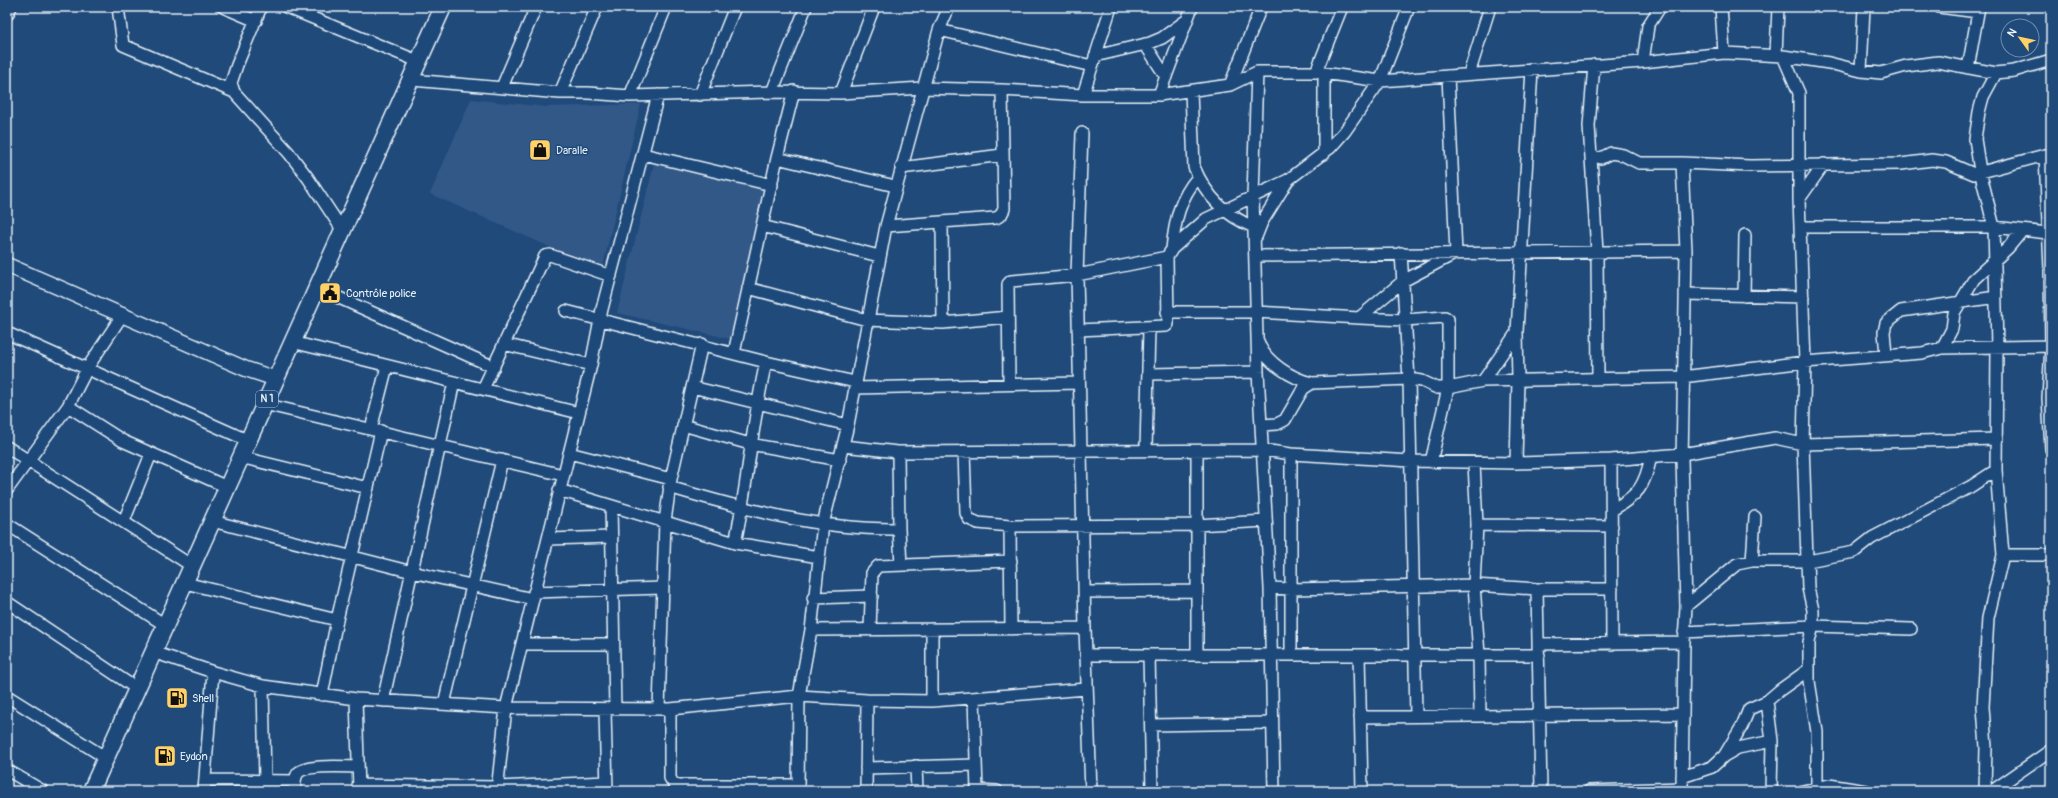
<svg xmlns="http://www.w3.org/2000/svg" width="2058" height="798" font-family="Pangolin,sans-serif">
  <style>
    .built { fill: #305888 }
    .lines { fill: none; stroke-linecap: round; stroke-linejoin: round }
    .minor-casing { stroke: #e8f1f8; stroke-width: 14 }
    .major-casing { stroke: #e8f1f8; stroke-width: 17 }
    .highway-casing { stroke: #e8f1f8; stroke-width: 19 }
    .minor { stroke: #1f4a7a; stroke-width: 11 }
    .major { stroke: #1f4a7a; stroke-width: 14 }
    .highway { stroke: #1f4a7a; stroke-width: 16 }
    .labels { text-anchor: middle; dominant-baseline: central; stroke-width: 3; stroke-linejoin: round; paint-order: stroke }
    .shield { fill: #1f4a7a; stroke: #acbfd2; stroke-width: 1 }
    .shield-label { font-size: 10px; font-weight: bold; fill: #e8f1f8 }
    .poi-label { font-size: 11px; fill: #e8f1f8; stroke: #1f4a7a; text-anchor: start }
  </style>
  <rect width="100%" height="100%" fill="#1f4a7a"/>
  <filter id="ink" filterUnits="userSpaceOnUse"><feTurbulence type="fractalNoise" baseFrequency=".025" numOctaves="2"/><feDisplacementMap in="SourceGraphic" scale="8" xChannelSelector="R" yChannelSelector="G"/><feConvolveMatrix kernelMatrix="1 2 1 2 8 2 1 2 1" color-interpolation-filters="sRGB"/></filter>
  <g filter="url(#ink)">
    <!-- built -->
    <path class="built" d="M471,99L547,107L641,104L602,270L430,194Z
      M654,164L765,190L731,339L617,313Z"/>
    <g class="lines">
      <!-- minor casing -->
      <g class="minor-casing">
        <path id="minor" d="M118,7L123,45L234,92
          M223,7L256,21
          M261,7L237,65L231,83L234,92L289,153L308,178L343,231
          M286,7L420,62
          M1721,7L1724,53
          M1939,7L1978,12
          M7,15L11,7
          M939,30L1092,66
          M1145,44L1166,77
          M1776,55L1778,7
          M1095,56L1150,43L1162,38L1187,20
          M1643,62L1648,26L1660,7
          M1594,65L1589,126L1597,252L1598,377
          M1968,68L1979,7
          M1861,71L1864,7
          M1257,72L1253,196L1258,372L1270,588L1274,791
          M1316,72L1342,7
          M1469,74L1490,7
          M412,80L560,93H588L630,96L772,92L841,93L922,88L1002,90L1083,95H1159L1230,85L1257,72H1316L1380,81L1643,62L1724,53L1783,56L1829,63L1861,71L1881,73L1906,66L1938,62L1996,73L2014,71L2051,60
          M1230,85L1261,7
          M502,87L536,7
          M1191,91L1194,167C1206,196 1225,216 1254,227
          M772,92L806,7
          M560,93L597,7
          M841,93L874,7
          M700,95L735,7
          M1083,95L1111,7
          M1159,95L1192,7
          M630,96L666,7
          M1082,133L1077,275L1085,628L1091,791
          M643,154L772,185
          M1324,154V74
          M2045,155L2050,269L2051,346L2048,398L2051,449
          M1592,156L1601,158L1611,153L1623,155L1639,163H1682L1750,166L1901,164L1932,160L1946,162L1974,174L2045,155L2051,156
          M777,158L895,186
          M1682,163L1686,251L1682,459L1686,606L1684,642L1682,791
          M901,168L1002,155
          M1800,198L1824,164
          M942,223L943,323
          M762,226L879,256
          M886,226L996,218L1001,215L1004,209L1002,90
          M1800,227H1994L2048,233
          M1256,237L1262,222L1288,180
          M1172,249C1175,221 1179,199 1198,177
          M1401,253L1409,379L1416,716
          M1255,256L1686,251
          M317,288L494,367
          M748,288L867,320L943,323L1008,317
          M1685,294L1803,297
          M1744,296L1745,235
          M566,311L766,362L855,382
          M1167,312H1257L1359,318L1403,281L1456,253L1448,76
          M1359,318L1405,320L1445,317L1448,319V388L1431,462
          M1078,330L1166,326L1168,324L1167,257L1172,249L1206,219L1288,180L1330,148L1345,131L1380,81L1409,7
          M7,333L249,441
          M1258,341C1264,362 1293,379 1312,383
          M292,342L579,413
          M504,344L591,365
          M1942,348L1952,329L1954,313L1974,279L2008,248L2022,231
          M734,353L777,158L794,91
          M1886,355L1884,332L1886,323L1901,311L1996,297
          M1149,374L1258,372
          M1483,381L1517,332
          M1009,383L1008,284L1011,281L1077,275L1167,257
          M692,387L848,425
          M855,388L1079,383
          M483,389L545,256L550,255L611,276
          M264,404L563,475
          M68,406L123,441L227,487
          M683,425L750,444L840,460
          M1262,425L1277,424L1285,420L1303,389L1312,383L1409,379L1422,381L1437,388H1448L1483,381L1682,377L1805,362L1922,353L1942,348L2051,346
          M371,429L387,366
          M843,446L898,452L1263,450L1291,454L1411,461L1516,463L1611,460L1682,454L1775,438L1803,444L1805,362L1799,199V93L1783,56
          M7,447L192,566
          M1146,450L1149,328
          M964,451L966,513L969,519L978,523L1010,526L1196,525L1266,521
          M1197,451V655
          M898,452L899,529
          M569,453L671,479
          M240,457L368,488
          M1611,460L1612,644
          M1474,463L1477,525L1474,585L1479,655L1480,716
          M1516,463L1518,380L1517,332L1532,69
          M669,487C743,509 820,530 899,529L901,565
          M7,490L68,406L88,367L123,314
          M559,490L735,543L819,557
          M611,506L615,709
          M1612,510C1638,495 1645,487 1651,456
          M124,521L151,454
          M212,521L412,572L533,599
          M7,524L165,625
          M1477,525L1612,526
          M1010,526L1011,629
          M548,539L612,537
          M735,543C748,483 752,422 766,362
          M2003,555H2051
          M1752,561L1755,517
          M185,583L337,620
          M1270,588L1291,589L1474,585L1537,589H1612
          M1537,589L1541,791
          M534,592L663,588
          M1085,592L1197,591
          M813,598L872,596
          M7,602L137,689
          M1686,606L1737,564L1752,561H1808L1854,552L1872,538L1970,487L1996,470
          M932,629V701
          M811,630L1085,628
          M870,630L872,573L878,566L1011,561
          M1684,632L1813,626L1911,629
          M522,644H613
          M1538,644L1684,642
          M153,652L213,672L263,686L356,699L506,708L670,709L799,696L867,700L932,701L1087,689
          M1086,655H1539
          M1149,655L1152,791
          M1291,655V454
          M1359,655L1362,791
          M263,686L265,780
          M322,695L337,620L381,431
          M7,696L106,758
          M974,698L977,791
          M356,699L359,790
          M383,701L454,382
          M1767,701L1772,741L1771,791
          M444,704L502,460
          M659,709L665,521L671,479L702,344
          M670,709V778L673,783L679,785H798
          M605,710L607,791
          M1360,717L1683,714
          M1151,725L1272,723
          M1724,756L1742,726L1749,709L1767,701L1780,690L1808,670
          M916,766L917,791
          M866,768L976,765
          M7,770L43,791
          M1682,777L1712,767L1724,756L1738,748L1772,741
          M205,780L295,781
          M358,785L498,787L606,782
          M977,790L997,791
          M204,791L213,672
          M295,791C295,785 294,778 298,773C306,764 345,767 358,767
          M497,791L506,708L591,365L602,309L658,95
          M798,791L799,696L811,630L823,524L848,425L886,226L939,30L949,7
          M866,791L867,700
          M1589,791L1682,788
          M1803,791L1829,785L1867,791
          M1817,791V732L1809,681V642L1813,626V610L1808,588L1803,444L1997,439
          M1985,791L1986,747L1983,707L1988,618L2003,555L1996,470L1997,347L1994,227L1980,171L1975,139L1979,112L1983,97L1996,73
          M1992,791L2051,750"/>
      </g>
      <!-- major casing -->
      <g class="major-casing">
        <path id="major" d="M7,265L246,369L276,379"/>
      </g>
      <!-- highway casing -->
      <g class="highway-casing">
        <path id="highway" d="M91,791L443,7"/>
      </g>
      <!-- minor -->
      <use href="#minor" class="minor"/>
      <!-- major -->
      <use href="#major" class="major"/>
      <!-- highway -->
      <use href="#highway" class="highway"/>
    </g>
  </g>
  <!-- icons -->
  <defs>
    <g id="shop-square" transform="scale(1.15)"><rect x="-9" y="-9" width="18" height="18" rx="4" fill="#ffd166" stroke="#1f4a7a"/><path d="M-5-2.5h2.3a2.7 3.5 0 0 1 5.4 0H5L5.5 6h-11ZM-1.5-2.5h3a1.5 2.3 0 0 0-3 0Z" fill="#111"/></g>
    <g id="civic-square" transform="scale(1.15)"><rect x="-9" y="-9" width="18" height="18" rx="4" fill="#ffd166" stroke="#1f4a7a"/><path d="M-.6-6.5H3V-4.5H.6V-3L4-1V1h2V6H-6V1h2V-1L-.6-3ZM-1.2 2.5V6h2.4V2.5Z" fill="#111"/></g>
    <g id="fuel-square" transform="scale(1.15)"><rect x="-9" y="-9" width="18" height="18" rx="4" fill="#ffd166" stroke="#1f4a7a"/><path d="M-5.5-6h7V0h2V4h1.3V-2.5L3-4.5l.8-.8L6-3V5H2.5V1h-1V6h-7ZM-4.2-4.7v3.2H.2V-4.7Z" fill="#111"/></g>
  </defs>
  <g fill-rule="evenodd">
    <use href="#shop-square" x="540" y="150"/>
    <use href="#civic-square" x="330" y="293"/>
    <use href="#fuel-square" x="177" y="698"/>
    <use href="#fuel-square" x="165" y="756"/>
  </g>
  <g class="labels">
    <!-- shield labels -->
    <rect class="shield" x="256" y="391" width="22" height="16" rx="3"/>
    <g class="shield-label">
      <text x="267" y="399">N 1</text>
    </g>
    <!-- poi labels -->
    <g class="poi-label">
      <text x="556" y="150">Daralle</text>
      <text x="346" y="293">Contrôle police</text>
      <text x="192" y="698">Shell</text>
      <text x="180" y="756">Eydon</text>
    </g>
  </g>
  <!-- margin -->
  <rect width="2058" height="798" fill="none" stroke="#1f4a7a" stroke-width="24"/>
  <rect x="12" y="12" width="2034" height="774" fill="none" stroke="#e8f1f8" stroke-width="1.5" filter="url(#ink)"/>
  <!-- north arrow -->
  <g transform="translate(2020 38) rotate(303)"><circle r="19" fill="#1f4a7a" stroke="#6f8dac"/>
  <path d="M0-3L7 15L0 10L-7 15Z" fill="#ffd166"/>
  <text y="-6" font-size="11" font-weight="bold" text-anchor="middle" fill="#e8f1f8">N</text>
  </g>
</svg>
